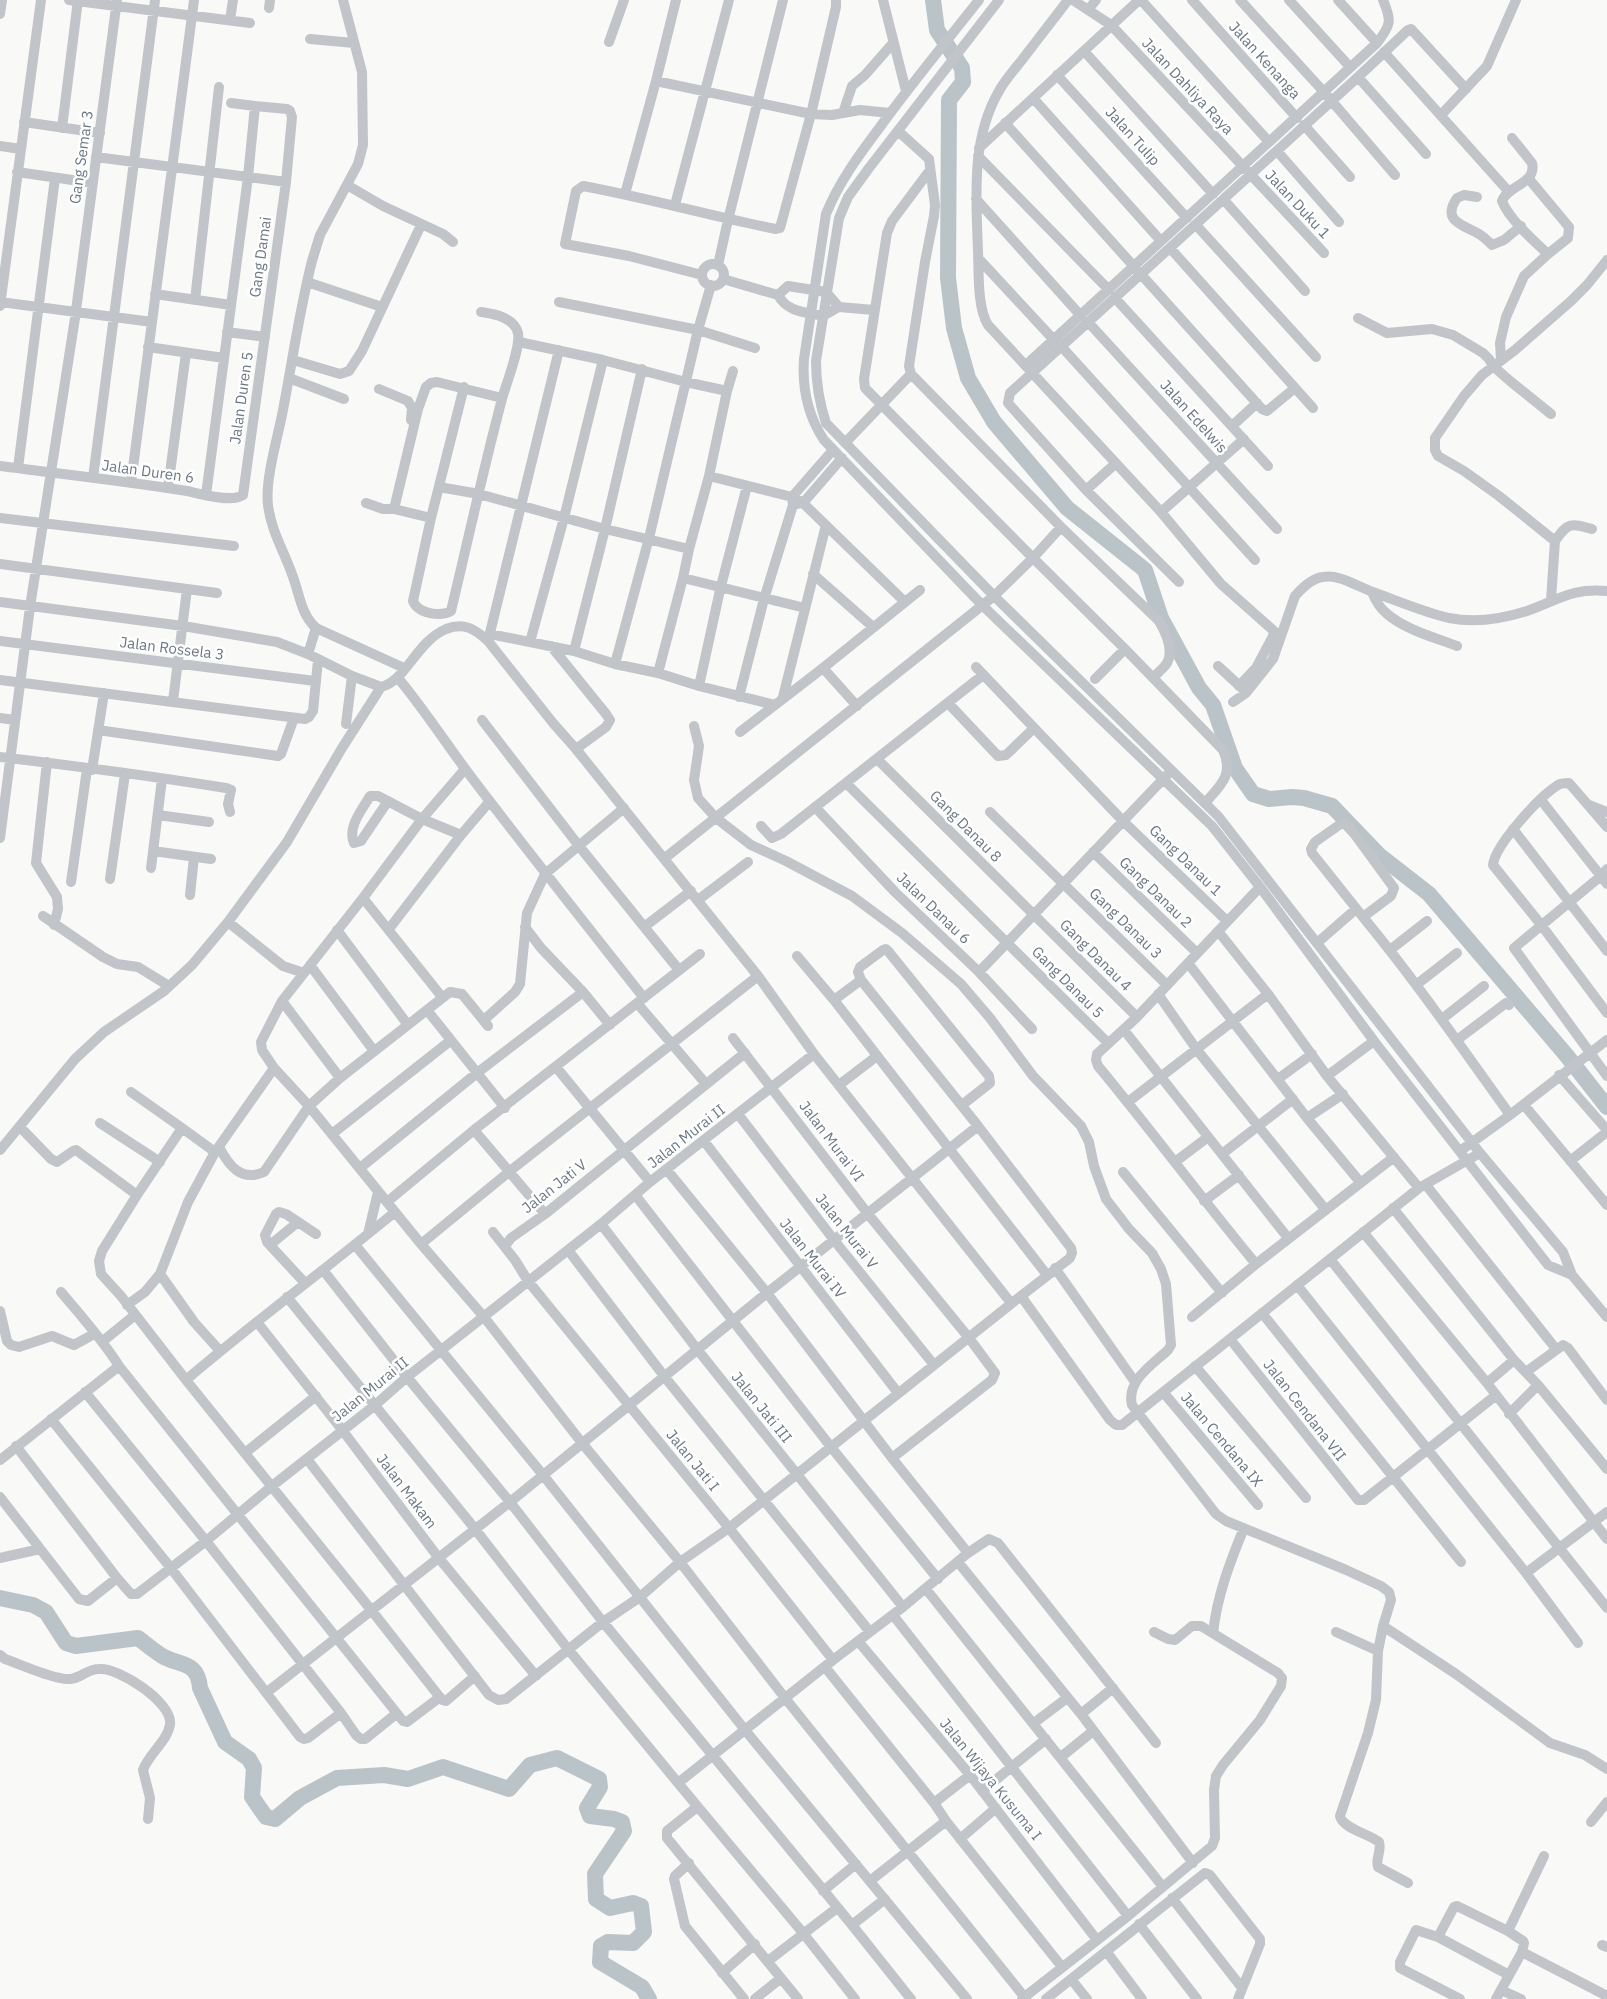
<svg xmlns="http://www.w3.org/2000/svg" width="1607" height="1999" font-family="'IBM Plex Sans',sans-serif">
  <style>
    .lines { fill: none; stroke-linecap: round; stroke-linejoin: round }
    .river { stroke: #bac4c8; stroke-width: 16 }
    .street { stroke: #c1c4c8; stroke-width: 10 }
    .labels { text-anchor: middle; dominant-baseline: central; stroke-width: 5; stroke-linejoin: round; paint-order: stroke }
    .street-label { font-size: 15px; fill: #6b7884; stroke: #fff }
  </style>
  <rect width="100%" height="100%" fill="#f9f9f7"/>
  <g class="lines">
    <!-- river -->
    <path class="river" d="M933,0L937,30L962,68L963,82L949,100L948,278L954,328L968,378L994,422L1067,508L1145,570L1161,618L1199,688L1213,705L1235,768L1253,794L1269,799L1292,797L1304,798L1332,806L1379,855L1429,894L1567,1056L1607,1107
      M0,1598L33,1605L46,1612L66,1643L76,1646L138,1638C146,1644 155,1652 164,1657C182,1666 198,1662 200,1688L225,1742L249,1759L254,1768L252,1797L266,1817L275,1819L300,1798L337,1778L384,1775L408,1779L443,1767L509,1789L530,1765L557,1758L599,1779L600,1787L587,1808L590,1816L614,1819L622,1822L624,1831L595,1874L596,1899L610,1908L633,1903L641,1906L644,1932L633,1943L608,1942L601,1946L600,1962L642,1987L649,1999"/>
    <!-- street -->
    <path class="street" d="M69,0L250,23
      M343,0L362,72L363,145L358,164L320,235L312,261C299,312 292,364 282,415C277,440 265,480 268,505C271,531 285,553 293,577C300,596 301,614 316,628L404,668
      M883,0L906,91
      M979,0C946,42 912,83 880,127C859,155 839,182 826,214L804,359C802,388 808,416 824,440L982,605L1212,826L1260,887L1374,1041L1548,1265L1572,1275
      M999,0L869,168L848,197L839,218L816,361C816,383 819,402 826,423L994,596L1218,816L1480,1153L1563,1252L1572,1275L1607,1317
      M1068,0C1053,20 1037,40 1022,60C1014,70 1005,80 999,91C971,139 976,197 978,251C979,272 977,307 988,325L1161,512L1221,584L1274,631L1273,636L1256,668L1239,686
      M1073,0L1111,25L1324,253
      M1141,0L1269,142
      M1192,0L1297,118
      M1240,0L1324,92L1395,175
      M1289,0L1350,67
      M1338,0L1377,43
      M269,8L270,0
      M1088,10L1096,0
      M0,14L2,0
      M230,20L233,0
      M310,39L354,43
      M609,42L624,0
      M1084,51L1213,194
      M1384,52L1509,192
      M1057,75L1187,218
      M1358,77L1426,154
      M656,81L811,114L832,115L860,110L890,113
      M1033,98L1161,241
      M231,103L255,106
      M843,113L852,86L865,75L893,43
      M1441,115L1487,66L1516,0
      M24,122L100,133
      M1005,123L1262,409L1267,411L1295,388
      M1304,125L1350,177
      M62,128L78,0
      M898,131L929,159L935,205L934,216L925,262L909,366L911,374L1061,527L1159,621C1166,633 1174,650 1167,663C1164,668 1157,673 1153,678
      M1512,138L1532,163C1537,184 1508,185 1502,201C1509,219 1534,241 1548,254L1568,238L1569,227L1529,179
      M0,146L20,149
      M979,148L1139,0
      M1277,151L1339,222
      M978,156L1109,290
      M96,157L286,182
      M930,170L892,221L887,233L864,379L865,388L1033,558L1125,649L1223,750C1234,775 1221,785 1205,803
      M17,172L93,183
      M347,185L383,206L443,234L453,242
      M625,194L656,81L676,0
      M1477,197L1464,195L1457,198C1441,221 1463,225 1479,234C1484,237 1488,241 1492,245L1504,240L1521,226
      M976,199L1081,316
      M1224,200L1305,291
      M675,205L729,0
      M1196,225L1316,357
      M1170,248L1313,408
      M978,258L1054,340
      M702 275a11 11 0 1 1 22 0a11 11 0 1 1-22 0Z
      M718,265L728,220L783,0
      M702,275L629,256L565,244L576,191L583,186C648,198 711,216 776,229L780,228L811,114L836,7V0
      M723,279L778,295
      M307,282L382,307
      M155,294L231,305
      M1115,298L1268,466
      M195,300L219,87
      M0,302L152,322
      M559,302L698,330L755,348
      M0,306L41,0
      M839,307L826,292L788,286L778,295C787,312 805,312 823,316L839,307L874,310
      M1358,318L1387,333L1432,329L1453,335L1483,353L1489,359L1493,366L1510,381L1551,414
      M1088,322L1277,529
      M227,332L265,337
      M519,342L603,360L686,382L727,391
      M1061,346L1255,560
      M148,347L224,358
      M1501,359L1500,343L1506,317L1524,276L1548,254
      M293,360L340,374L349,371L362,351L421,225
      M1026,365L1377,43C1391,25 1392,21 1383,0
      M289,378L344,399
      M464,387L431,518L413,601C418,614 441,617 451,611C468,541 483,470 502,399C506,384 521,347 518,333C514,317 494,314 481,312
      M379,389L408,401L412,408L411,420
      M1232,426L1257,403
      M845,443L911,374
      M1115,464L1086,490L1008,403L1010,393L1358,77L1408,30L1411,29L1466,89
      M0,466C62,474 125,481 187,491C201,494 232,503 243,495L286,182L292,117L290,111L287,109L255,106L248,177L206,495
      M18,468L55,178
      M709,476L792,497L803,503L905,602
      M93,478L155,0
      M131,483L194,0
      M439,487L479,494L605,529L689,549
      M168,488L186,353
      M1086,490L1179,582
      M366,503L383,509H394
      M796,504L803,503L842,458
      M1161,512L1244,439
      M0,518L234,546
      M431,518L394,509L418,409L426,387L431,383L437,382L502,398
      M1555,541C1568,522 1571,523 1592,529
      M0,564L217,593
      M813,574L873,627
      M683,578L805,608
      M1372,592C1375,599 1379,607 1385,612C1403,629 1433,637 1457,646
      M1551,600L1555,541L1499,496L1464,471L1438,456L1435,450V438L1464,396L1482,375L1515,350L1571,301L1587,285L1607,260
      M0,602L183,626L277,642L308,654L352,676L381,687
      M490,634L574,651L615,664L658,673L699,686L775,705
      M0,641L315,681
      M488,641L559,350
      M530,642L564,518L603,360
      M551,646L606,714L610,720L606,727L576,749
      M574,651L605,529L642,369
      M308,654L316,628
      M615,664L649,538L698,330L711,285
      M1218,666L1244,690
      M976,667L1123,821L1227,921
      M823,668L857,706
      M658,673L683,578L689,549L709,476L727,391L733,371
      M398,678C423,708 443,739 466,770C524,847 584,922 644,998
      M1095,679L1125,649
      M0,680L305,719L309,717L313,711L318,660
      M699,686L720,590L747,486
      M739,697L764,599L793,505L792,497L833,450
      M783,697L826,525
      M173,701L187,589
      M1233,702L1246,693L1273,659L1295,596C1302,588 1312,578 1323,577C1340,574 1358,587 1373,592C1398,601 1423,612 1449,618C1474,623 1502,619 1527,611C1559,600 1570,588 1607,591
      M948,703L998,756L1006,755L1033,729
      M0,718L15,720
      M482,720L579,846L679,970
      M346,724L352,676
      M694,726L699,746L694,780L698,798L716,818L751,845L786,861L852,896L902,933L961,984L990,1018L1033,1076L1081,1126L1089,1142L1094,1166L1106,1199L1129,1229L1152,1253L1161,1269L1166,1284L1171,1345L1168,1350C1152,1365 1126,1381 1132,1405L1216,1514L1226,1521L1344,1569L1381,1586L1389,1592L1391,1600L1383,1626L1456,1674L1550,1743L1585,1755L1607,1769
      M98,730L278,756L281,754L294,718
      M740,732L823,668L920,590
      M0,757C76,766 151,776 226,788L231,790L228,804L230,812
      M877,759L1137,1017
      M47,762L36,863L57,897L58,909L54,925
      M465,769L422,819L363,898L282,1001L261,1042L262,1050L274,1068L309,1106L421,1244L484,1317L582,1443L680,1562L785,1698L1026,1999
      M92,770L104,693
      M846,783L1108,1043
      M1541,800L1607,884
      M388,801L361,841L354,843C347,827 362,810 370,796H378L422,819L461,835L389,929
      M1589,805L1607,812
      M815,807L895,892L979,972L1032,1029
      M990,812L1167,985
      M158,815L209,822
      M1342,823L1348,825L1394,888L1391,896L1363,917L1312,853L1311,849L1315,842Z
      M761,826L772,838L781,834L983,675
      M1607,827L1569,783C1565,783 1561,783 1558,785C1540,796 1495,845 1493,865L1542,926L1607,1013
      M1513,829L1607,951
      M461,835L490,801
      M0,838L30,607L75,318L117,0
      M153,851L211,859
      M1093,852L1197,953
      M665,858L994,596L1033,558L1061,527
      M151,868L162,779
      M1607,869L1601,876L1514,948L1607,1076
      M110,879L125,774
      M71,882L87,769
      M190,895L194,857
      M363,898L442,997
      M698,900L748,862
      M43,916L103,957L117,964L138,967L169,986
      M1363,917C1415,980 1462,1048 1510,1115
      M228,922L283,966L304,973
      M525,927L541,948L583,992L610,1025
      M644,927L691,891
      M337,930L408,1025
      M1218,931L1268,994L1327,1076L1419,1188
      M1317,943L1356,909
      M1390,950L1427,921
      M797,956L834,1000L1047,1275
      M1188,963L1307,1118L1360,1182
      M310,965L374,1051
      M979,972L1168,774
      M1416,985L1457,953
      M1158,994L1197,1050L1325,1209
      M834,1000L861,980
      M282,1001L340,1078
      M637,1003L706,1084
      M427,1010L505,1108
      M1442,1019L1484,986
      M484,1020L515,992L520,984L527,913L545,874L624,808
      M1124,1030L1288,1238
      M733,1038L868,1214L969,1338L995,1373L992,1380L892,1458
      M1457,1040L1502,1006L1506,1003L1509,1005
      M556,1067L650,1182
      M1559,1075L1607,1130
      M1327,1076L1374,1041
      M1278,1079L1312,1054
      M839,1085L877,1056
      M131,1092L182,1128
      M1128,1102L1268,994
      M962,1105L990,1083L989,1076L888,951L886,949L883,950L860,967L858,972L861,980L978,1126L1071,1248L1072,1253L1070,1258L1021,1296
      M1524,1105L1607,1205
      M738,1114L834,1240L934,1365
      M1307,1118L1343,1094
      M100,1123L160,1162
      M20,1127L51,1159L57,1162L73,1151L76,1150L137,1195
      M474,1130L545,1214
      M332,1134L450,1041
      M704,1141L898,1393
      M219,1147C229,1166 241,1182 264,1172L309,1106L340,1078L450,992L462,994L488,1026
      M0,1150L75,1059L104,1032L164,991L192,965L228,922L287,842L342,748L381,687C406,681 416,642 446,629C464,622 475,629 488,641L553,723L576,749L758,976L814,1054L1011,1303
      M1460,1151L1510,1115L1607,1040
      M215,1152L182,1128L137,1195L102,1251L99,1261L101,1274L121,1296L186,1380L372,1611L442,1700L446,1701L475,1676
      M1222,1154L1293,1099
      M1570,1161L1607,1132
      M1175,1162L1208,1137
      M360,1168L477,1073L583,992
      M1123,1172L1222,1293
      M1426,1185L1556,1349
      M636,1196L831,1447L938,1579
      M1204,1201L1239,1175
      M387,1202L474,1130L700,954
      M1393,1208L1514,1360L1538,1385L1607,1469
      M601,1224L697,1349L903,1607
      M493,1232L515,1260L528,1281L729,1528L833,1660
      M1363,1232L1487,1383L1607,1539
      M368,1234L378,1192
      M421,1244L510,1171L758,976
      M270,1245L298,1222
      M356,1246L543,1475L745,1730L967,1999
      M505,1246L511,1238L545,1214L745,1053
      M568,1250L664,1376L870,1632
      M1330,1259L1607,1608
      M1256,1264C1202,1199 1152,1131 1098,1066L1096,1060L1097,1054L1137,1017L1260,887
      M1055,1268L1135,1382
      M323,1270L407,1377L510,1502L603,1622L852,1925L911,1999
      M160,1274L194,1322L220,1351
      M305,1283L267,1242L265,1235L276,1214L279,1212L286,1214L316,1234
      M1297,1285L1526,1573L1578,1643
      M61,1292C81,1316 102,1339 119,1366L403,1721L407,1722L440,1697
      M287,1297L475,1529L568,1649L678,1783L833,1660L903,1607L968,1553L892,1458L767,1293L667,1170
      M127,1305L145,1292L160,1274L188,1202L215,1152L274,1068
      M0,1311L7,1341L11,1345L19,1347L52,1336L74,1345L94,1334
      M1262,1313L1461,1562
      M1192,1317L1256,1264L1394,1157
      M257,1322L343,1431L438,1557L536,1676
      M1230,1339L1358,1500H1364L1495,1396
      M103,1341L135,1315
      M1195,1366L1306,1498
      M1526,1372L1563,1345L1568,1348L1607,1400
      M186,1380C254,1322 326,1269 395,1212
      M1487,1383L1514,1360
      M85,1392L206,1541L341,1713L356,1735L361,1739H365L396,1714
      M1163,1392L1258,1505
      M1509,1414L1538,1385
      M51,1419L170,1567L300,1737L304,1739L308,1738L341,1713
      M16,1446L117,1578L131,1594H137L206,1541L272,1486L374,1406L407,1377L601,1224L650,1182L814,1054
      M245,1453L316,1396
      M307,1459L489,1695L498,1700L506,1699L603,1622L640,1597L680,1562L729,1528L1021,1296L1110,1420L1116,1425H1122L1419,1188L1480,1153
      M0,1460L119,1366
      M0,1497L79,1599L88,1601L117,1578
      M968,1553L989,1539L998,1543L1156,1743
      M0,1558L40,1549
      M958,1562L1081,1714L1193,1863
      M1526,1573L1607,1512
      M926,1589L1163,1887
      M893,1615L1128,1916
      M1383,1626L1378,1651L1376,1700L1368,1733L1340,1816C1342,1828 1369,1834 1379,1842C1382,1851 1375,1859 1378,1867L1408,1883
      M1336,1632L1378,1651
      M1213,1633C1217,1596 1230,1562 1244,1528
      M858,1641L970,1775L1097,1940
      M0,1655L5,1659C22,1665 44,1675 60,1678C79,1683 84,1669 99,1669C119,1667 173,1703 170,1724C168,1741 149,1753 143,1770L150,1798L148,1819
      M825,1667L934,1803L946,1821L1062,1967
      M266,1693L510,1502L767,1293L978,1126
      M1081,1714L1113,1688
      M1034,1723L1067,1698
      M1061,1757L1093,1731
      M678,1783L803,1933L855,1999
      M982,1791L1046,1739
      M934,1803L970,1775
      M697,1807L667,1831V1838L798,1999
      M1591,1822L1607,1802
      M960,1839L996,1808
      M689,1863L675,1876L674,1879L685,1926L744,1999
      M870,1881L946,1821
      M823,1891L856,1864
      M1172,1898L1242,1988
      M1139,1924L1197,1999
      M852,1925L885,1899
      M1508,1931L1544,1856
      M1438,1937L1454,1907L1457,1906L1508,1931L1523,1941L1524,1943L1522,1952L1496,1999
      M1602,1945L1607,1947
      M1106,1951L1142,1999
      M1522,1952L1607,1996
      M768,1961L837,1908
      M722,1973L755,1944
      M1071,1979L1087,1999
      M1501,1990L1521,1999
      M755,1999L781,1978
      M1022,1999L1128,1916L1212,1846L1215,1838L1214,1790L1216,1776L1223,1765L1260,1720L1281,1686L1282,1678L1278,1673L1201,1626H1192L1175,1640L1168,1639L1154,1632
      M1046,1999L1205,1873L1210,1875L1260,1939V1944L1238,1999
      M1460,1999L1400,1968V1962L1416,1930L1438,1937L1509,1975"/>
  </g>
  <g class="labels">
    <!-- street labels -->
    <g class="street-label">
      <text transform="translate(1265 60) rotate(48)">Jalan Kenanga</text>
      <text transform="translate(1188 86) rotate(47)">Jalan Dahliya Raya</text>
      <text transform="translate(1133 136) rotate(48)">Jalan Tulip</text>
      <text transform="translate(81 157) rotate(-82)">Gang Semar 3</text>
      <text transform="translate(1298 204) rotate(47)">Jalan Duku 1</text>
      <text transform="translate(260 257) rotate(-82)">Gang Damai</text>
      <text transform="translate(241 398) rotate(-82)">Jalan Duren 5</text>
      <text transform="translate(1194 416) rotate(48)">Jalan Edelwis</text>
      <text transform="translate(148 471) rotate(8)">Jalan Duren 6</text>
      <text transform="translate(172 648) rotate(7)">Jalan Rossela 3</text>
      <text transform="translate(966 826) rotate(45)">Gang Danau 8</text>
      <text transform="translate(1186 860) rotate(44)">Gang Danau 1</text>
      <text transform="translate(1156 892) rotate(44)">Gang Danau 2</text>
      <text transform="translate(934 908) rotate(44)">Jalan Danau 6</text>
      <text transform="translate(1126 923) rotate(44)">Gang Danau 3</text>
      <text transform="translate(1096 955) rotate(45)">Gang Danau 4</text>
      <text transform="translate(1068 982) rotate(45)">Gang Danau 5</text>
      <text transform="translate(686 1136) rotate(-38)">Jalan Murai II</text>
      <text transform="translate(832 1141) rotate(53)">Jalan Murai VI</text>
      <text transform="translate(554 1186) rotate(-38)">Jalan Jati V</text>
      <text transform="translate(847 1231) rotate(52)">Jalan Murai V</text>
      <text transform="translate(813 1258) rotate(52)">Jalan Murai IV</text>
      <text transform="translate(370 1389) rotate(-39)">Jalan Murai II</text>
      <text transform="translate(762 1407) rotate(51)">Jalan Jati III</text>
      <text transform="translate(1305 1410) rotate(52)">Jalan Cendana VII</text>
      <text transform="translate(1222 1439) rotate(50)">Jalan Cendana IX</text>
      <text transform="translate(693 1460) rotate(51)">Jalan Jati I</text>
      <text transform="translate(407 1491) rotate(53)">Jalan Makam</text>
      <text transform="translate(991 1779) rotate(51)">Jalan Wijaya Kusuma I</text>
    </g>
  </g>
</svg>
